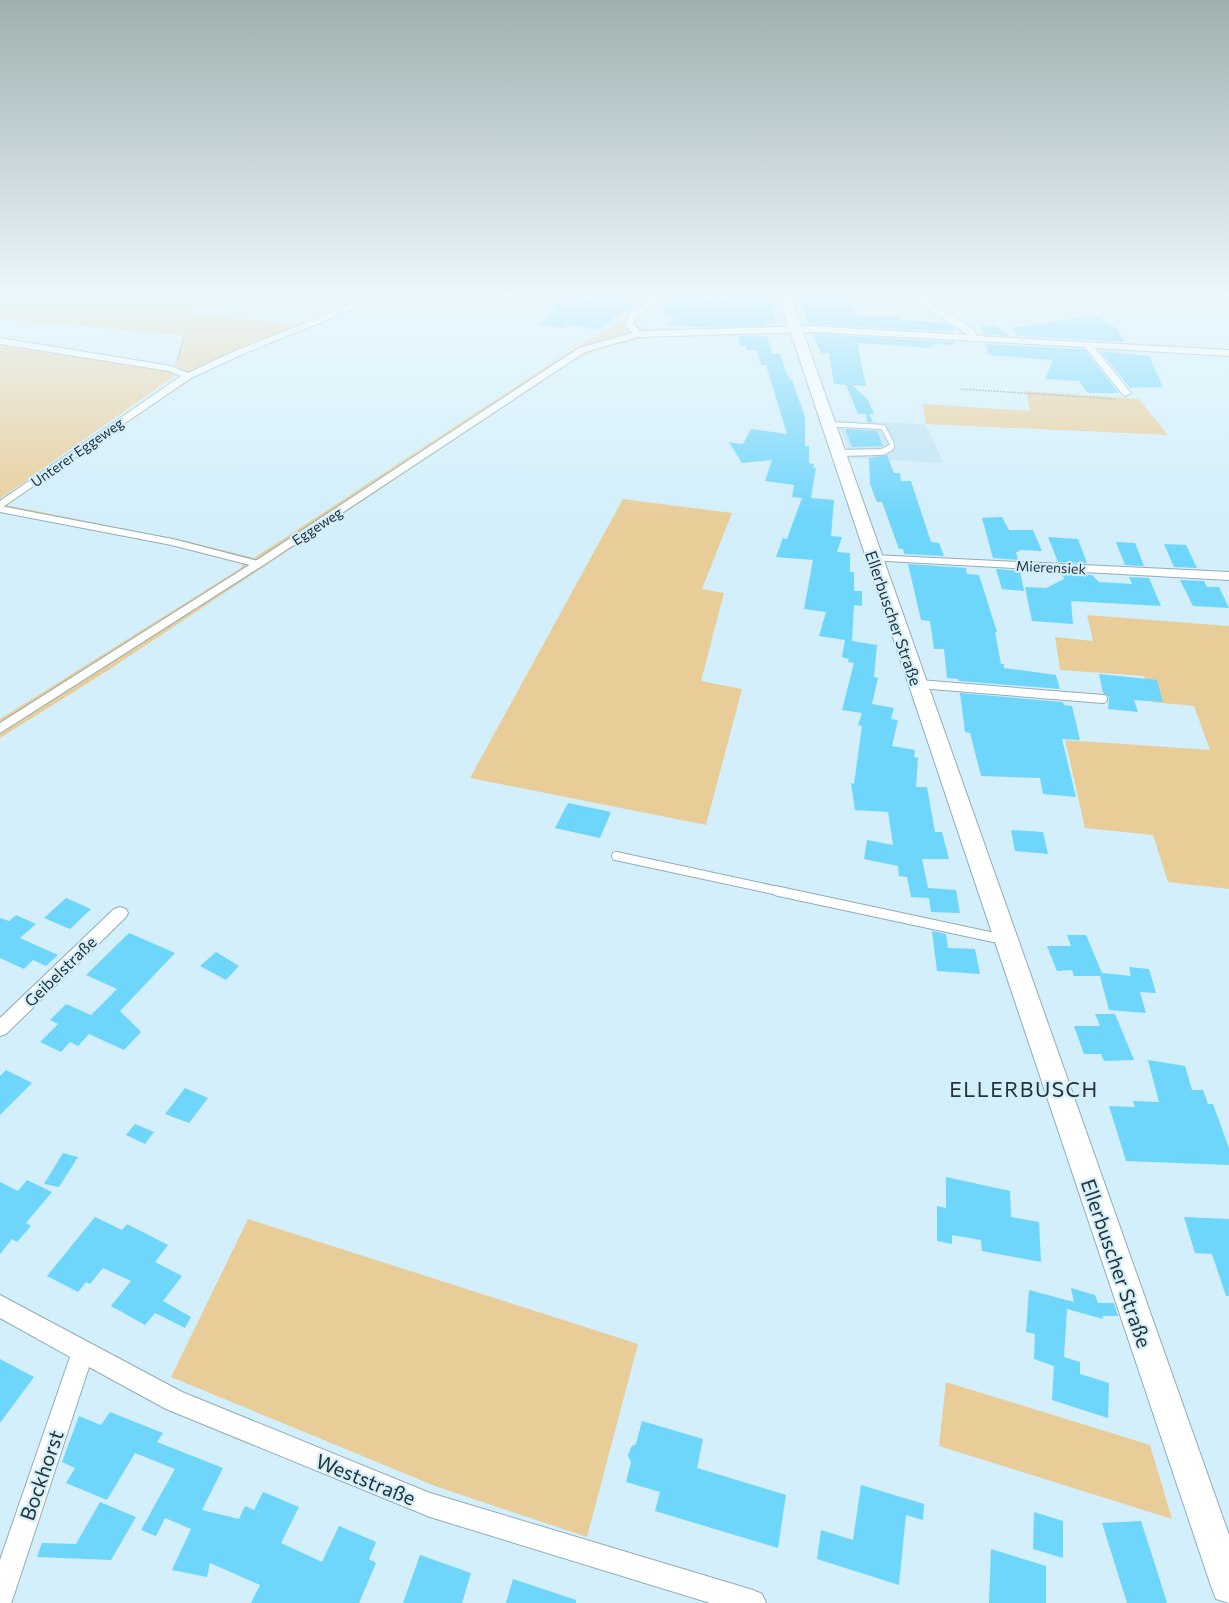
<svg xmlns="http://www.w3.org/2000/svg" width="1229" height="1603" font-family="Commissioner,sans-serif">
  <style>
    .built { fill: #bee3f3 }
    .green { fill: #e9cd99 }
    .building { fill: #6ed5fb }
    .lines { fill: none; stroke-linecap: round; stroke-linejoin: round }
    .service-far3-casing { stroke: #91adb8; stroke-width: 6 }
    .service-far2-casing { stroke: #91adb8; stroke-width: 8 }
    .service-far1-casing { stroke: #91adb8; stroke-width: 10 }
    .service-casing { stroke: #91adb8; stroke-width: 11 }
    .minor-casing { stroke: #91adb8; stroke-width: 2 }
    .secondary-casing { stroke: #91adb8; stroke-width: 2 }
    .path { stroke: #7d929a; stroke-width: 1.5; stroke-dasharray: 1.5 1.5; stroke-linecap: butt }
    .service-far3 { stroke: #fff; stroke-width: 4.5 }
    .service-far2 { stroke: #fff; stroke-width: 6 }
    .service-far1 { stroke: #fff; stroke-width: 8 }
    .service { stroke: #fff; stroke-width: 9 }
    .minor { fill: #fff; fill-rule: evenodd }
    .secondary { fill: #fff; fill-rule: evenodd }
    .labels { text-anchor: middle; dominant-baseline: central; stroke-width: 4.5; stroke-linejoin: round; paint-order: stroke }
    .far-street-label { font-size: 14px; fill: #273337; stroke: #d2effb }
    .street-label { font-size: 16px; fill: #273337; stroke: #d2effb }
    .near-street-label { font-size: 20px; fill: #273337; stroke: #d2effb }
    .near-neighbourhood-label { font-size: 21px; letter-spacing: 1.5px; fill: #273337; stroke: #d2effb }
  </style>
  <rect width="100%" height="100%" fill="#d2effb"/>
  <!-- built -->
  <path class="built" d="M689,305L783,311L786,328L712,330L708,320Z
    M838,421L926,424L943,463L851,458Z"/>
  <!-- green -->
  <path class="green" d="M89,295H198L193,314L304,325L348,307L237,295H387L240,355L197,376L6,505L186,541L254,558L567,353L628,318C637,322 641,329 651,331L724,334L645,338L597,349L567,365L107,671L0,738V719L241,568L243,564L169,544L0,512V501L187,373L174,368L183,335L0,319V297L74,303Z
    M0,343L165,370L177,374L0,499Z
    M1026,391L1139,399L1168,435L926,424L923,404L1030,411Z
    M623,499L732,513L702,589L724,593L701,681L742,689L706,825L470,778Z
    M1087,615L1229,626V889L1168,882L1153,835L1085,828L1065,740L1210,750L1194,706L1152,702L1144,676L1060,670L1055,637L1093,641Z
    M248,1219L638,1344L587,1537L435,1486L171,1377Z
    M946,1382L1150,1445L1172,1519L939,1446Z"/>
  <!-- building -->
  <path class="building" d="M591,295H648L600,328L592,329L568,324L564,328L540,325L556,310L552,309L568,297L591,299Z
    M674,295L728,299L729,295L773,298L774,323L763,322L764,325L697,327L668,325L675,316L659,313Z
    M798,295L847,297L856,316H895L903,320L946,323L953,327V332L808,324Z
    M1089,316V318L1098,317L1117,329L1124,342L1017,336L1012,328Z
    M981,325L995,326L1010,336L983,334Z
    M813,334L954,342V345L938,344L931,345L932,348L857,343L866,386L852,385L868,400L874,414H869L873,422H867L866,414H858L846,385L834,384L829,353H821Z
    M738,336H767L772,354L780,353L785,370L790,380H792L805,417V446H809V463L814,464L813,468H816L811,498L834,500L831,536L842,537L837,552L850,553V572H854V591H862V606L854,605L852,641L877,645L874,677L878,678L872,704L894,708L891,719L898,720L892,746L915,750L914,757L918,758L916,787H927L935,832H942L949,859H922L929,893L928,888L956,890L960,913L931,912L929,898L911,897L907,877L899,876L898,866L864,859L867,840L893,845L888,812L855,810L851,783L854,784L862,726L858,725L862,713L842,710L854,663L848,662L849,659L842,657L845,640L819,636L826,612L804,609L813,560L776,557L783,538L787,539L802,498L792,497L794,485L765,481L772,460L742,463L729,442L743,444L751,429L787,434L766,365H761L757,350H748L746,346H741Z
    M986,344L1084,349L1119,393H1088L1079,381L1045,379L1053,360L988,355Z
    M1100,351L1149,356L1163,387L1130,388Z
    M845,429L877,431L883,446L852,447Z
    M887,455L894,473H900L901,481H911L931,542L939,543L944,556L904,554L903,549H899L882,502H877L870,484L869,458Z
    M1002,517L1009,530H1033L1042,551L1019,550V552H1016L1018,560L993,558L982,518Z
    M1048,537L1078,539L1087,563L1058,562Z
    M1116,542L1135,543L1144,566L1125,565Z
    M1164,544L1186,545L1197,568L1174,567Z
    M908,564L966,568L967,574L979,575L997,632H995L1001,664H1004V668L1056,675L1060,689L959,681L958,679L947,678L944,649H934L930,621L921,620Z
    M996,569L1020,571L1024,591L1002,589Z
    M1062,573L1092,575L1099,582L1132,584L1129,577L1149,578L1161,606L1071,601L1073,624L1032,621L1025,587L1046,588L1064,579Z
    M1180,580L1204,581L1207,587H1219L1229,608L1193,606Z
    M1099,674L1157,680L1163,702L1134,700L1138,712L1108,709L1109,697L1103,693Z
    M960,693L1063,702L1064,705L1072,706L1080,740L1062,739L1076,797L1043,794L1040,778L981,776L970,733L965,732Z
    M568,803L611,812L600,838L555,828Z
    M1011,830L1043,832L1048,854L1015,851Z
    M66,898L91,909L70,929L44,918Z
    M16,915L36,924L20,938L58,955L46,966L33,960L24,969L0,958V918L9,921Z
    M932,931L946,934L948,948L975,949L980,974L937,971Z
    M129,933L175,953L120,1011L141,1032L124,1050L89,1034L78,1046L70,1042L61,1052L40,1042L58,1024L50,1020L66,1004L91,1015L117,989L86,975Z
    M1067,935H1086L1102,973L1131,976L1129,967L1149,969L1156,993L1140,992L1146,1013L1109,1010L1100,976H1074L1072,970L1057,971L1047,946H1071Z
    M216,952L239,966L226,980L200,966Z
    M1095,1014H1115L1134,1060L1104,1061L1101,1054H1084L1074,1026H1100Z
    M1148,1060L1185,1066L1192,1090H1203L1208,1104H1213L1229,1148V1165L1126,1161L1109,1106L1135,1107L1133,1101L1159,1102Z
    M6,1070L32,1083L0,1115V1076Z
    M185,1088L208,1098L189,1123L165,1114Z
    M135,1124L154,1132L145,1144L126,1135Z
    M63,1153L78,1157L59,1187L44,1184Z
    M946,1177L1010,1191L1011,1217L1039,1222L1041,1262L982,1251L981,1240L952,1235V1244L937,1241V1206L946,1208Z
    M27,1180L52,1192L26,1223L31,1226L17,1242L12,1239L0,1254V1182L18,1191Z
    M95,1217L122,1230L127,1224L168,1245L155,1262L182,1276L163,1301L191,1317L185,1328L155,1313L145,1325L111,1306L131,1281L103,1268L90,1284L86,1282L78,1292L47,1276Z
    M1184,1217L1229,1219V1296H1226L1212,1254L1195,1253Z
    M1071,1288L1095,1295L1098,1303H1114L1118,1316H1102L1103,1319L1067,1309L1064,1357L1080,1362V1374L1109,1383L1108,1418L1052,1400L1054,1366L1034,1359L1035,1334L1026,1332L1029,1290L1074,1302Z
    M0,1359L34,1377L0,1423Z
    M110,1412L163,1433L157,1442L223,1468L202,1510L239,1519L245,1506L254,1510L263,1492L299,1507L281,1543L322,1562L339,1526L376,1542L369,1559L376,1563L359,1603H251L260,1585L210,1563L207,1577L172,1570L191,1529L165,1518L156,1536L141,1530L175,1469L135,1453L107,1500L66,1483L75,1468L62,1462L79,1416L101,1425Z
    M642,1421L703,1439L697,1468L786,1495L778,1548L655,1511L660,1492L626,1482L631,1462L628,1456L631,1447L636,1444Z
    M861,1485L924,1504L923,1520L906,1515L899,1585L817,1559L821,1530L853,1540Z
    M100,1502L136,1517L111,1560L37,1557L42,1543L76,1544Z
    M1034,1512L1063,1521V1558L1033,1549Z
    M1141,1521L1158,1574L1167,1603H1127L1102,1523Z
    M991,1549L1046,1566V1603H989Z
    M420,1555L471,1573L462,1603H403Z
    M513,1579L576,1600V1603H506Z"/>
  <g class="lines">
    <!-- service-far3 casing -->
    <g class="service-far3-casing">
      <path id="service-far3" d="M827,424L883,427L892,444V447L887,450"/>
    </g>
    <!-- service-far2 casing -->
    <g class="service-far2-casing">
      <path id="service-far2" d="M838,453L882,452L890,448
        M0,509L172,542L258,564"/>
    </g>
    <!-- service-far1 casing -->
    <g class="service-far1-casing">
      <path id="service-far1" d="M919,684L1103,699
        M616,856L783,892"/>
    </g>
    <!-- service casing -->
    <g class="service-casing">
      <path id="service" d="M777,891L1001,939"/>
    </g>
    <!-- minor casing -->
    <g class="minor-casing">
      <path id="minor" d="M377,295H388L243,354L191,378L0,509V501L181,376L169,371L0,344V338L171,366L188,373L237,350Z
        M658,295H667L636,318L633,324L640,331L810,326L968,335L909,295H918L974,330L977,336L1229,350V356L1095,348L1131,393L1126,396L1123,395L1085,347L810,332L638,337L585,352L262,566L0,733V723L254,562L579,348L632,333L625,324L629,315Z
        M873,555L1229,572V580L869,560L867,558Z
        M120,907L126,909L128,913L126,917L6,1034L0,1036V1018L114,909Z
        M0,1295L182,1392L430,1493L753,1590L762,1594L766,1603H710L430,1517L166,1409L89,1367L13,1598L11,1603H0V1560L70,1357L0,1318Z"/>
    </g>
    <!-- secondary casing -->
    <g class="secondary-casing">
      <path id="secondary" d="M778,295H790L1229,1535V1603L1216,1599L1211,1586Z"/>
    </g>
    <!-- path -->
    <path class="path" d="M178,360L184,336
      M961,389L1115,399"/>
    <!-- service-far3 -->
    <use href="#service-far3" class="service-far3"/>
    <!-- service-far2 -->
    <use href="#service-far2" class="service-far2"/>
    <!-- service-far1 -->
    <use href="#service-far1" class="service-far1"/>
    <!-- service -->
    <use href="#service" class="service"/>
    <!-- minor -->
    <use href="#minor" class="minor"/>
    <!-- secondary -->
    <use href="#secondary" class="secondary"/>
  </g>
  <!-- sky -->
  <linearGradient id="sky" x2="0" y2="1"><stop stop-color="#a0b0b0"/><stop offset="0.57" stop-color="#ebf8fd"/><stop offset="1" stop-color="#ebf8fd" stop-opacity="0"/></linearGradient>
  <rect width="1229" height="519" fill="url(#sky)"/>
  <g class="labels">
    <!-- far-street labels -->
    <g class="far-street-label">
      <text transform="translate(77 452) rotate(-35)">Unterer Eggeweg</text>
      <text transform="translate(317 526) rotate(-33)">Eggeweg</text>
      <text transform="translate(1051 567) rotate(3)">Mierensiek</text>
    </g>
    <!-- street labels -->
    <g class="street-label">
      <text transform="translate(894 618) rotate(71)">Ellerbuscher Straße</text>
      <text transform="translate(60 971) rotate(-44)">Geibelstraße</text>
    </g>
    <!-- near-street labels -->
    <g class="near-street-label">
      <text transform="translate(1117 1263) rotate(71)">Ellerbuscher Straße</text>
      <text transform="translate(41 1475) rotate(-71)">Bockhorst</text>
      <text transform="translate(366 1479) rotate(22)">Weststraße</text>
    </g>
    <!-- near-neighbourhood labels -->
    <g class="near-neighbourhood-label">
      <text x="1024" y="1088">ELLERBUSCH</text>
    </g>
  </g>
</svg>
